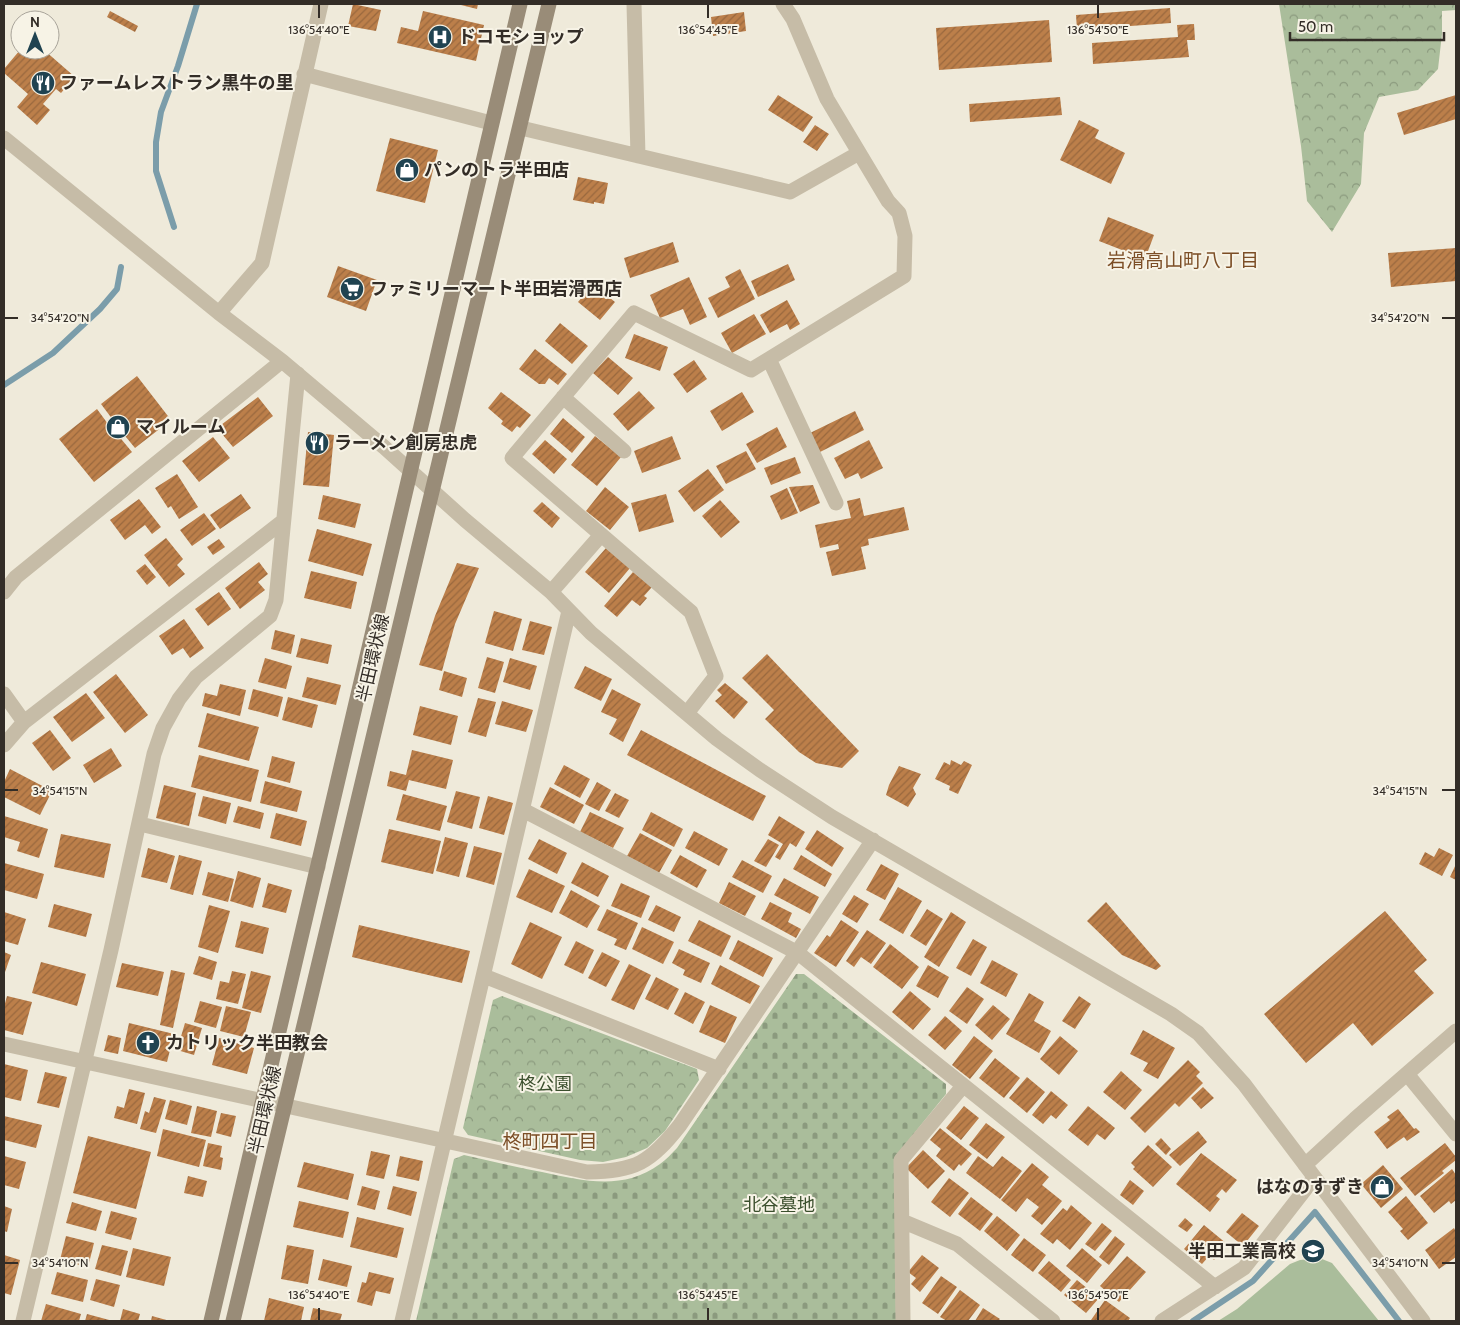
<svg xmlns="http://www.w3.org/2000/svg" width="1460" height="1325" font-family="Cabin,'Noto Sans JP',sans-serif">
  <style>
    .green { fill: #aabd9b }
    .forest { fill: url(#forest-crowns) }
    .cemetery { fill: url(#cemetery-stones) }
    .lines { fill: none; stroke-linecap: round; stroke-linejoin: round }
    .stream { stroke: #7b9daa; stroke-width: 6 }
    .building { fill: url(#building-hatch) }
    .street { stroke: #c6bca7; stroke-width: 15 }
    .secondary { stroke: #998c78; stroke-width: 15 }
    .ticks { fill: none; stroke: #332d27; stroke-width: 2 }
    .labels { text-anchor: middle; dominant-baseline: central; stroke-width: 4; stroke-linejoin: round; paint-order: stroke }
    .poi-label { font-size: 18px; font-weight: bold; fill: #332d27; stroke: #f7f3e6; text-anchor: start }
    .street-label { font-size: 18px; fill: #332d27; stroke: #f7f3e6 }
    .park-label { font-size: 18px; fill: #3b4f2d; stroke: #f7f3e6 }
    .neighbourhood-label { font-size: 19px; fill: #7c4e26; stroke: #f7f3e6 }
    .ticks-label { font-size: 12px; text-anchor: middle; fill: #332d27; stroke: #f7f3e6; stroke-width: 4; stroke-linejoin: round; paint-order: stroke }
  </style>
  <defs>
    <pattern id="forest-crowns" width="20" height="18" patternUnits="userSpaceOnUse" patternTransform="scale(1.25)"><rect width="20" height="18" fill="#aabd9b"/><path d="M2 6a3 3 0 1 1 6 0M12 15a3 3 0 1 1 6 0" fill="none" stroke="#8b9a7e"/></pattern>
    <pattern id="cemetery-stones" width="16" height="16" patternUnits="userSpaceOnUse" patternTransform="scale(1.25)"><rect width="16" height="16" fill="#aabd9b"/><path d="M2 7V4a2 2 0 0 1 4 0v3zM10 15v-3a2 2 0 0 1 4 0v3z" fill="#8b9a7e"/></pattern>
    <pattern id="building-hatch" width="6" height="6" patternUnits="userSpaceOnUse" patternTransform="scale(1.25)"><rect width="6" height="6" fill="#bc7f4a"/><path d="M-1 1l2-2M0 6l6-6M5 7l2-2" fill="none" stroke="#99683e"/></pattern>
  </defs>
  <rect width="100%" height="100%" fill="#efeada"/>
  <!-- green -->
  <path class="green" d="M1310,1259H1322L1332,1263L1379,1321H1218L1237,1309L1290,1264L1300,1260Z"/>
  <!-- forest -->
  <path class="forest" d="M1279,4H1456V10L1442,11V34L1438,69L1418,90L1379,97L1364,133L1361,184L1332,232L1307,201L1301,146Z
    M502,996L697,1069L699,1080L665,1131L647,1148L626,1157L603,1162L580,1160L468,1135L463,1128L493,1000Z"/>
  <!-- cemetery -->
  <path class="cemetery" d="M796,974H804L946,1084V1094L895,1157L896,1321H416L454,1159L464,1155C490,1161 516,1167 542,1172C584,1181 623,1191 660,1164C666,1160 672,1153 677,1148Z"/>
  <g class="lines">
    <!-- stream -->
    <path class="stream" d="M174,227L156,171V142L161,112L178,66L197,4
      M4,385L53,353L100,309L117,289L121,267
      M1193,1321L1253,1281L1315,1212L1399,1321"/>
  </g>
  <!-- building -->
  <path class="building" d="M353,4L381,10L376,31L348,26Z
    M457,4H478L477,9Z
    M1170,8L1171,23L1077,30L1076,15Z
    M110,11L138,26L135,32L107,17Z
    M423,11L484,25L476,61L397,43L401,27L418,31Z
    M744,12L746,31L713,36L711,17Z
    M1049,20L1052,62L939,70L936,28Z
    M1194,24L1195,40H1187L1189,57L1093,64L1092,43L1178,37L1177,25Z
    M20,50H44L75,77L61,93L56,89L43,104L50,110L37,125L17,107L28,94L4,73V69Z
    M778,95L813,117L803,132L768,110Z
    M1456,95V119L1404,135L1397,113Z
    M1060,97L1062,115L970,122L969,104Z
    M1079,120L1099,130L1095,138L1125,153L1111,184L1060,160Z
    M815,125L829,134L817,151L803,142Z
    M390,138L438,150L425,203L376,191Z
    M578,177L608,183L604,204L594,202V204L573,200Z
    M1108,217L1154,235L1145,259L1099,241Z
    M673,242L679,262L630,278L624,258Z
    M1456,248V281L1391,287L1388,253Z
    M788,264L795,280L758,297L751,281Z
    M338,266L377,280L366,311L327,297Z
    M740,269L755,299L718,318L708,298L730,287L725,277Z
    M689,277L707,317L690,325L683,309L660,318L650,295Z
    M593,284L615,302L600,320L578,302Z
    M787,300L800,324L790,330L787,324L770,333L760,315Z
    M754,314L766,334L732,353L721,333Z
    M560,323L588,346L572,364L545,341Z
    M634,334L668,347L660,371L625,358Z
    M535,349L567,374L558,385L549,378L545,384H539L519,369Z
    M608,357L633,378L618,395L593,373Z
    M694,360L707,379L687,393L673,374Z
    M137,376L171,420L135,448L121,431L117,434L132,452L94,482L59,439L97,409L108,424L113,420L101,404Z
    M639,391L655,408L628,431L613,414Z
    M501,392L531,415L520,428L517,426L512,432L501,424L503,421L488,408Z
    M742,392L754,412L722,431L710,411Z
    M258,397L273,416L233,447L217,428Z
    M855,411L864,430L820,452L810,433Z
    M563,418L585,437L572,453L550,434Z
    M777,427L787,447L757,463L746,444Z
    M308,432L334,435L329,487L303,485Z
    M595,436L621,457L597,486L571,465Z
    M672,436L681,459L642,473L634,451Z
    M213,437L230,458L199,482L182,461Z
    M545,440L567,459L554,474L532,454Z
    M869,440L883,468L861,479L858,473L845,479L834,458Z
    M746,451L756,469L726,484L716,466Z
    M795,457L801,473L771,485L764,468Z
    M708,469L724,490L694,512L678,491Z
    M177,474L198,507L179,519L171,506L168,508L155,488Z
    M813,485L820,503L800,512L789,487Z
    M605,487L629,507L610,530L586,511Z
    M787,488L798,513L781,520L770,496Z
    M241,494L251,508L220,529L210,515Z
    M666,494L674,522L639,532L631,503Z
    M323,495L361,504L355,528L318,519Z
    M860,498L864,516L904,507L909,530L868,539L869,545L861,547L866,569L832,576L826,552L839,549L838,544L820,548L815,525L851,518L847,501Z
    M139,499L161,527L152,534L145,525L125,540L110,520Z
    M720,500L740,522L721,538L702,516Z
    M542,502L560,518L552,528L533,511Z
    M204,513L216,529L192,546L180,530Z
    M317,529L372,544L363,576L308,561Z
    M166,538L183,559L177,565L185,574L169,587L144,555Z
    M219,539L225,547L213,555L207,547Z
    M606,548L630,568L609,593L585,572Z
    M259,562L268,574L258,582L265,590L240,609L225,588Z
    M457,563L479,568L455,624L442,671L419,665L435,616Z
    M145,564L156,577L147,585L136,571Z
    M311,571L357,582L351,609L304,598Z
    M633,572L652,587L644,596L647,598L640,606L632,600L617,617L604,606Z
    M219,592L231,609L208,626L195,609Z
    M494,611L522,619L513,651L485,643Z
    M184,619L204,648L190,658L183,648L172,655L159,636Z
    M530,621L552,627L544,655L522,650Z
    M275,630L295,635L291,654L271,649Z
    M301,638L332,645L328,664L296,657Z
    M767,654L859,751L842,768L816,763L799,752L765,719L774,710L742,678Z
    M487,657L504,662L495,693L478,688Z
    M265,658L292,666L286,689L258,682Z
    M510,658L537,666L530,690L503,682Z
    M585,666L612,679L601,701L574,688Z
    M444,671L467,678L462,697L439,690Z
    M116,674L148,715L125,733L93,692Z
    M307,677L341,685L336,705L302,697Z
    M725,683L748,702L734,719L715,701L722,695L717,690Z
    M220,684L246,690L240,716L202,706L205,693L217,696Z
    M253,689L283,697L278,717L248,709Z
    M612,689L641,704L623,742L609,734L617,719L601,712Z
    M86,693L105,718L72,742L53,717Z
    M288,697L318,705L312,728L282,720Z
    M478,698L496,702L486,737L468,732Z
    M502,701L533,710L526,732L495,724Z
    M420,706L458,716L451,745L413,735Z
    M207,713L259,727L249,761L198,747Z
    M50,730L71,758L53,771L32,743Z
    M641,730L766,796L753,821L627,755Z
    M111,748L122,766L94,783L83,765Z
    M412,750L453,760L446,789L409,780L406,791L387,786L390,771L406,775Z
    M199,755L259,770L251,802L191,787Z
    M272,756L295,762L290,783L267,777Z
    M951,760L961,765L964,761L972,765L958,794L949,790L950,786L935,779L944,762L950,765Z
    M564,765L590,779L580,798L554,784Z
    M899,766L921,774L913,788L916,794L908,807L886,795L889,785Z
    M10,769L52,791L40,815L4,797V782Z
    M265,781L302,791L297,812L260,803Z
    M597,782L611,790L599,811L585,804Z
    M164,785L196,793L189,826L156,818Z
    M550,787L584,805L574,824L540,807Z
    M456,791L480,797L472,829L447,822Z
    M615,793L629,800L619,818L605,811Z
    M403,794L447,806L440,831L396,820Z
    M203,796L231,803L226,824L198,816Z
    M488,796L513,803L504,835L479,828Z
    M238,806L264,813L260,829L233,822Z
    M590,812L624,828L613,848L580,832Z
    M651,812L683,829L674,847L642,830Z
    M276,813L307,821L301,846L270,838Z
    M4,816L48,829L39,858L17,851L20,842L4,837Z
    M779,816L805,832L796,847L790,843L780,860L775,857L783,844L768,835Z
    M389,829L441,841L433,874L381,862Z
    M817,830L844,848L832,867L805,849Z
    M694,831L728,849L719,866L685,848Z
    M640,833L672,850L659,873L627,856Z
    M61,834L111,844L104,878L54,867Z
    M445,837L468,843L459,877L436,871Z
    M539,839L567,853L557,874L528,859Z
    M768,839L779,845L766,867L754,861Z
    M474,846L502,853L494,885L466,877Z
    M148,848L175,856L167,883L141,877Z
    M1439,848L1453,855L1442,876L1419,864L1425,852L1434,857Z
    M179,855L202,861L193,895L170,889Z
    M680,855L707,870L697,888L670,873Z
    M801,855L832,874L825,887L793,869Z
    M742,860L772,876L763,893L732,877Z
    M582,862L609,876L598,897L571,883Z
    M4,863L44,874L37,899L4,890Z
    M881,864L899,874L885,900L866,890Z
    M1456,864V880L1450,877Z
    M529,869L565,886L552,913L516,897Z
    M238,871L261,878L253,908L230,901Z
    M208,872L234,879L228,902L202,895Z
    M784,878L819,897L810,914L774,895Z
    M729,882L756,896L745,916L719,903Z
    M268,883L292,890L286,913L262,907Z
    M621,883L650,896L641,918L611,906Z
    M898,887L922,901L903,934L879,920Z
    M571,890L600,906L587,928L559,913Z
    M854,895L869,904L857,923L842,914Z
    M770,902L792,913L788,922L801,929L796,938L761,919Z
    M1106,902L1161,966L1156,970L1122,955L1087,921Z
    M54,904L92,914L86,937L48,927Z
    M209,905L230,911L218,953L198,947Z
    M656,905L681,917L674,932L648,920Z
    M607,909L638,923L626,950L614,945L617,939L597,930Z
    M927,909L943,919L926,946L910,936Z
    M1385,911L1427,960L1414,971L1434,993L1372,1046L1353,1023L1306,1063L1264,1014Z
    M4,912L26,919L18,945L4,941Z
    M951,912L966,922L939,967L924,957Z
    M699,920L731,936L721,957L688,941Z
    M841,920L859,932L836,967L814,953L827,935L830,937Z
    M241,921L269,928L263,954L235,947Z
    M530,922L562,937L542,979L511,964Z
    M359,925L470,951L462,983L352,957Z
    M642,927L674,942L663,964L632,949Z
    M867,930L886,943L871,964L861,957L854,967L846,961Z
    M973,939L987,947L971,976L956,968Z
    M738,940L773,958L763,977L729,959Z
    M576,941L594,950L583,974L564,965Z
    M890,944L919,967L902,989L873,967Z
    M679,949L710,963L701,983L683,975L685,970L672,963Z
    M4,952L11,955L4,975Z
    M602,952L620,961L606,987L588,978Z
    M199,956L217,962L212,980L193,974Z
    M992,960L1018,974L1006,997L980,983Z
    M41,962L86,974L77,1006L32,993Z
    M122,963L164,972L158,996L116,987Z
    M629,964L651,975L634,1010L611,1000Z
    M720,965L760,986L750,1004L711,984Z
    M928,965L949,977L938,998L916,986Z
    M171,970L185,973L173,1028L160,1025Z
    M232,971L246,974L238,1004L216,999L220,981L229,983Z
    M251,971L271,976L261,1013L242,1008Z
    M656,977L679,989L668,1010L645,999Z
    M967,987L984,999L967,1024L949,1011Z
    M910,991L931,1009L913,1030L892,1012Z
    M685,992L705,1002L693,1024L674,1014Z
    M1029,993L1044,1002L1034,1021L1051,1031L1039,1053L1006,1034Z
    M7,996L32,1002L23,1035L4,1030V1007Z
    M1079,996L1091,1004L1075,1029L1062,1021Z
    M200,1001L222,1007L216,1028L194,1022Z
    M710,1005L737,1017L725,1043L699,1032Z
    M993,1005L1010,1019L992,1040L975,1025Z
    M226,1006L251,1012L244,1037L220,1031Z
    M945,1016L962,1031L945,1050L928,1035Z
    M129,1023L174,1034L167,1062L123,1051Z
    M185,1023L202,1028L194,1055L177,1050Z
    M1143,1030L1175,1048L1158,1079L1143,1071L1148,1063L1130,1054Z
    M108,1035L121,1038L118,1054L104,1051Z
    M974,1036L993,1051L970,1079L952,1065Z
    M1060,1036L1078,1051L1059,1075L1040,1059Z
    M219,1038L254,1048L247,1074L212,1065Z
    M995,1058L1020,1078L1004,1098L979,1078Z
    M1188,1060L1200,1072L1196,1076L1203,1083L1179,1107L1175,1103L1145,1133L1130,1118Z
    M4,1064L28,1070L21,1101L4,1097Z
    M1121,1071L1142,1090L1125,1110L1103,1092Z
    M45,1072L67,1077L59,1108L37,1103Z
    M1027,1077L1045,1092L1027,1113L1009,1098Z
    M1203,1087L1214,1098L1201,1109L1191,1098Z
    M129,1089L145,1093L137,1124L114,1118L117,1106L124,1108Z
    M1051,1091L1068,1105L1056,1119L1051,1115L1043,1124L1032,1115Z
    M154,1097L166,1100L156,1133L140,1129L145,1111L149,1113Z
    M170,1100L192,1106L187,1125L165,1119Z
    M197,1106L217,1111L211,1137L191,1133Z
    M964,1106L979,1118L961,1140L946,1128Z
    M1088,1106L1115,1128L1105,1140L1097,1134L1088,1146L1068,1130Z
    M1398,1109L1414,1129L1416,1128L1420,1132L1407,1141L1404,1137L1387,1149L1374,1132L1390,1120L1387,1117Z
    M221,1113L236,1116L231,1137L216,1133Z
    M4,1116L42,1125L36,1148L4,1140Z
    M986,1123L1005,1137L987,1159L969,1145Z
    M940,1128L972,1154L961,1166L959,1164L954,1171L936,1156L941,1149L930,1140Z
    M163,1129L206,1140L199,1167L157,1156Z
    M1198,1131L1207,1142L1180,1166L1169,1155Z
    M88,1136L151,1152L136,1209L73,1193Z
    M1161,1138L1171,1149L1166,1155L1155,1144Z
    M208,1143L222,1146L220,1157L223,1158L221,1170L203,1166Z
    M1445,1143L1456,1157V1160L1442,1171L1444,1173L1415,1196L1400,1178Z
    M1148,1145L1172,1167L1153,1187L1133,1169L1135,1167L1131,1163Z
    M923,1150L945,1171L928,1189L906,1168Z
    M371,1151L390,1155L384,1179L366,1175Z
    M1201,1153L1237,1180L1226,1193L1222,1189L1216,1196L1220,1199L1210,1212L1176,1184Z
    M4,1156L26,1162L19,1189L4,1185Z
    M400,1156L423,1161L419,1181L396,1176Z
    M978,1156L993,1167L1002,1156L1022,1171L1000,1199L966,1173Z
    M304,1162L354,1174L348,1200L297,1187Z
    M1032,1163L1049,1177L1042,1185L1062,1201L1042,1225L1031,1216L1039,1207L1027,1198L1016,1212L1001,1200Z
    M1383,1165L1403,1189L1381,1208L1361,1184Z
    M1452,1169L1456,1175V1200L1451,1204L1449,1201L1434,1213L1420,1196Z
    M188,1176L207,1181L203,1197L184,1193Z
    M949,1178L969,1193L950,1217L931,1202Z
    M1130,1180L1144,1191L1133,1205L1120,1195Z
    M362,1186L380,1191L375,1210L357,1205Z
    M393,1186L417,1192L411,1216L387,1209Z
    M1406,1196L1428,1223L1408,1240L1400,1231L1403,1229L1388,1212Z
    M971,1197L993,1214L980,1231L958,1214Z
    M299,1201L349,1212L343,1238L293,1227Z
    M72,1202L102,1211L96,1231L66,1223Z
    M1071,1205L1092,1223L1070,1250L1057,1239L1053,1244L1040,1234L1063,1208L1067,1211Z
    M4,1206L12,1209L7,1232L4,1231Z
    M111,1211L137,1218L131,1240L105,1233Z
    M1242,1213L1259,1226L1243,1246L1226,1232Z
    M997,1216L1020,1235L1007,1251L984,1231Z
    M357,1217L404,1228L397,1258L350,1247Z
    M1185,1218L1193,1225L1187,1232L1178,1226Z
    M1102,1223L1112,1231L1095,1251L1085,1244Z
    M1204,1225L1227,1244L1214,1260L1209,1256L1202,1264L1184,1249Z
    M1454,1228L1456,1232V1257L1439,1269L1425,1250Z
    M66,1236L94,1243L88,1267L60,1260Z
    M1115,1236L1125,1244L1109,1265L1099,1257Z
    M1024,1238L1046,1255L1033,1272L1011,1255Z
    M102,1245L128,1251L121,1276L95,1269Z
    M287,1245L314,1250L308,1284L281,1279Z
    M133,1248L171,1257L164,1286L126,1277Z
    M1082,1248L1102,1265L1087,1283L1066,1266Z
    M4,1255L20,1260L11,1295L4,1293Z
    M922,1255L939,1268L920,1292L911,1284L916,1278L908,1272Z
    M1127,1256L1146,1272L1119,1302L1100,1286Z
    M323,1259L352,1266L347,1287L318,1280Z
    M1049,1261L1071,1280L1061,1292L1038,1273Z
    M57,1272L88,1280L83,1302L51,1294Z
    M369,1272L394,1278L390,1294L376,1291L372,1306L357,1302L362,1282L366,1283Z
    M941,1276L957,1287L938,1314L922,1303Z
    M96,1279L120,1285L114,1307L90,1300Z
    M1077,1280L1099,1298L1086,1313L1064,1295Z
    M960,1290L980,1305L968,1321H947L940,1317Z
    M269,1298L304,1307L301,1321H264Z
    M1105,1300L1130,1318L1128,1321L1091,1320Z
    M46,1304L81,1314L79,1321H41Z
    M313,1308L342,1314L340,1321H310Z
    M983,1308L1000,1319L998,1321H975Z
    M123,1309L140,1314L138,1321H120Z
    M87,1314L113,1321H85Z
    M152,1316L170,1321H151Z"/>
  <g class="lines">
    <!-- street -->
    <path class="street" d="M634,4L638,156
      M304,74L491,123
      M521,128L790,192L859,153
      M4,138L219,313L282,361L384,447L465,520L551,592L591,633L717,739L760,770L832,817L1171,1014L1198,1033L1244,1084L1423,1321
      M219,313L262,263L321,4
      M769,359L836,503
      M563,397L624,451
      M4,592L16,577L282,361
      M551,592L601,535
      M4,694L24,722
      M687,713L716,676L691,612L512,458L634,313L751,370L904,276L905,236L899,213L888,201L827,99L793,19L783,4
      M4,745L24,722L282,522
      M523,810L798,953L1215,1287
      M140,824L318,867
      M484,976L719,1069
      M4,1044L587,1172C636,1171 650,1163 680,1125L873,840
      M1407,1074L1456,1134
      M1305,1165L1355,1119L1456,1031
      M902,1221L957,1244L1053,1321
      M23,1321L111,950L154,754L163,728L179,699L196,677L270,616L276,600L298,374
      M402,1321L569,611
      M903,1321L901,1160L963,1086
      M1162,1321L1244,1268L1314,1178"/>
    <!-- secondary -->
    <path class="secondary" d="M211,1321L520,4
      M233,1321L549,4"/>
  </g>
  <!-- ticks -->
  <path class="ticks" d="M319,5V18M708,5V18M1098,5V18M5,318H18M1442,318H1455M5,790H18M1442,790H1455M5,1263H18M1442,1263H1455M319,1308V1320M708,1308V1320M1098,1308V1320"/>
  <!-- icons -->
  <defs>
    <g id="hospital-disc" transform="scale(1.25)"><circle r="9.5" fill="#204351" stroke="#f7f3e6"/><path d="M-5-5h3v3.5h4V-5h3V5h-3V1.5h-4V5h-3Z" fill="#fff"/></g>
    <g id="restaurant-disc" transform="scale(1.25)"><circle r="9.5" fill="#204351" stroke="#f7f3e6"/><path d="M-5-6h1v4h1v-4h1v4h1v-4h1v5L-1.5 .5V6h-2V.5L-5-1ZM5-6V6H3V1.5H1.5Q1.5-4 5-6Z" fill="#fff"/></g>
    <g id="shop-disc" transform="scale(1.25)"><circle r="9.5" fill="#204351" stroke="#f7f3e6"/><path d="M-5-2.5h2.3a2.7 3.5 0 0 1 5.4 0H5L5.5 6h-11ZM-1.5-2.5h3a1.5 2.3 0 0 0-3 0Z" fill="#fff"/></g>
    <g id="supermarket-disc" transform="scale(1.25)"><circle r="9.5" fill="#204351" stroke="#f7f3e6"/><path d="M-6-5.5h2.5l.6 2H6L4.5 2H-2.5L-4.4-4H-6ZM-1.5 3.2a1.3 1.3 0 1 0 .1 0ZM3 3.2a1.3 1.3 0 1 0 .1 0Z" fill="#fff"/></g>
    <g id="church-disc" transform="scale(1.25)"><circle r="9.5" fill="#204351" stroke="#f7f3e6"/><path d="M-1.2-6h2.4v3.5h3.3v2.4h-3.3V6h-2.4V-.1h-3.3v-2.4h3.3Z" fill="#fff"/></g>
    <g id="school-disc" transform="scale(1.25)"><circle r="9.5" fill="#204351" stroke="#f7f3e6"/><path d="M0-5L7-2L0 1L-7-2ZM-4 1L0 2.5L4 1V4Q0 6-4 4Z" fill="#fff"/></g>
  </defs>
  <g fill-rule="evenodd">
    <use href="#hospital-disc" x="440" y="37"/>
    <use href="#restaurant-disc" x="43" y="83"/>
    <use href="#shop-disc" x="407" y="170"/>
    <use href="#supermarket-disc" x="352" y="289"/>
    <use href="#shop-disc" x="118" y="427"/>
    <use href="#restaurant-disc" x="317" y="443"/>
    <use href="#church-disc" x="148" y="1043"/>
    <use href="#shop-disc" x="1382" y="1187"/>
    <use href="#school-disc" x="1313" y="1251"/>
  </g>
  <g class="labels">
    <!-- poi labels -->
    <g class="poi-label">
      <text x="458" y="37">ドコモショップ</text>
      <text x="60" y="83">ファームレストラン黒牛の里</text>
      <text x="424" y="170">パンのトラ半田店</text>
      <text x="370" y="289">ファミリーマート半田岩滑西店</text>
      <text x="136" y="427">マイルーム</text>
      <text x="334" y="443">ラーメン創房忠虎</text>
      <text x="166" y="1043">カトリック半田教会</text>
      <text x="1364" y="1187" text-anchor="end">はなのすずき</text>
      <text x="1296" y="1251" text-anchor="end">半田工業高校</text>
    </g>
    <!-- street labels -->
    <g class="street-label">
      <text transform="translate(373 658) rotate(-77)">半田環状線</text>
      <text transform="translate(265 1110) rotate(-77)">半田環状線</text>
    </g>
    <!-- park labels -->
    <g class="park-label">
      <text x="545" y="1084">柊公園</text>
      <text x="779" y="1205">北谷墓地</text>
    </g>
    <!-- neighbourhood labels -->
    <g class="neighbourhood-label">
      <text x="1183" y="260">岩滑高山町八丁目</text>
      <text x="550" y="1141">柊町四丁目</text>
    </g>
  </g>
  <g class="ticks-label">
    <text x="319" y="34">136°54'40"E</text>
    <text x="708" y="34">136°54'45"E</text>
    <text x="1098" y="34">136°54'50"E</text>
    <text x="60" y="322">34°54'20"N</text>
    <text x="1400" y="322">34°54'20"N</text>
    <text x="60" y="795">34°54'15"N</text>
    <text x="1400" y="795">34°54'15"N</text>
    <text x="60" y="1267">34°54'10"N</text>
    <text x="1400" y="1267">34°54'10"N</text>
    <text x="319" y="1299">136°54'40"E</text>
    <text x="708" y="1299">136°54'45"E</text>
    <text x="1098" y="1299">136°54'50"E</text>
  </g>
  <!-- border -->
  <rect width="1460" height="1325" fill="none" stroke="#332d27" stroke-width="10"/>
  <!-- north arrow -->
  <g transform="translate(35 35)"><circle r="24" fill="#f7f3e6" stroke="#a9a49a"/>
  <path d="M0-4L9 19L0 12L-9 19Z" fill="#204351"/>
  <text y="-8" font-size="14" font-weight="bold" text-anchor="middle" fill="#332d27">N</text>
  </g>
  <!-- scale -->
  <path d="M1290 32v8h154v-8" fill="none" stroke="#332d27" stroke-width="2.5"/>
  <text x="1298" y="32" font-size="15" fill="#332d27" stroke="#f7f3e6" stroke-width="4" paint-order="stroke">50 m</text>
</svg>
